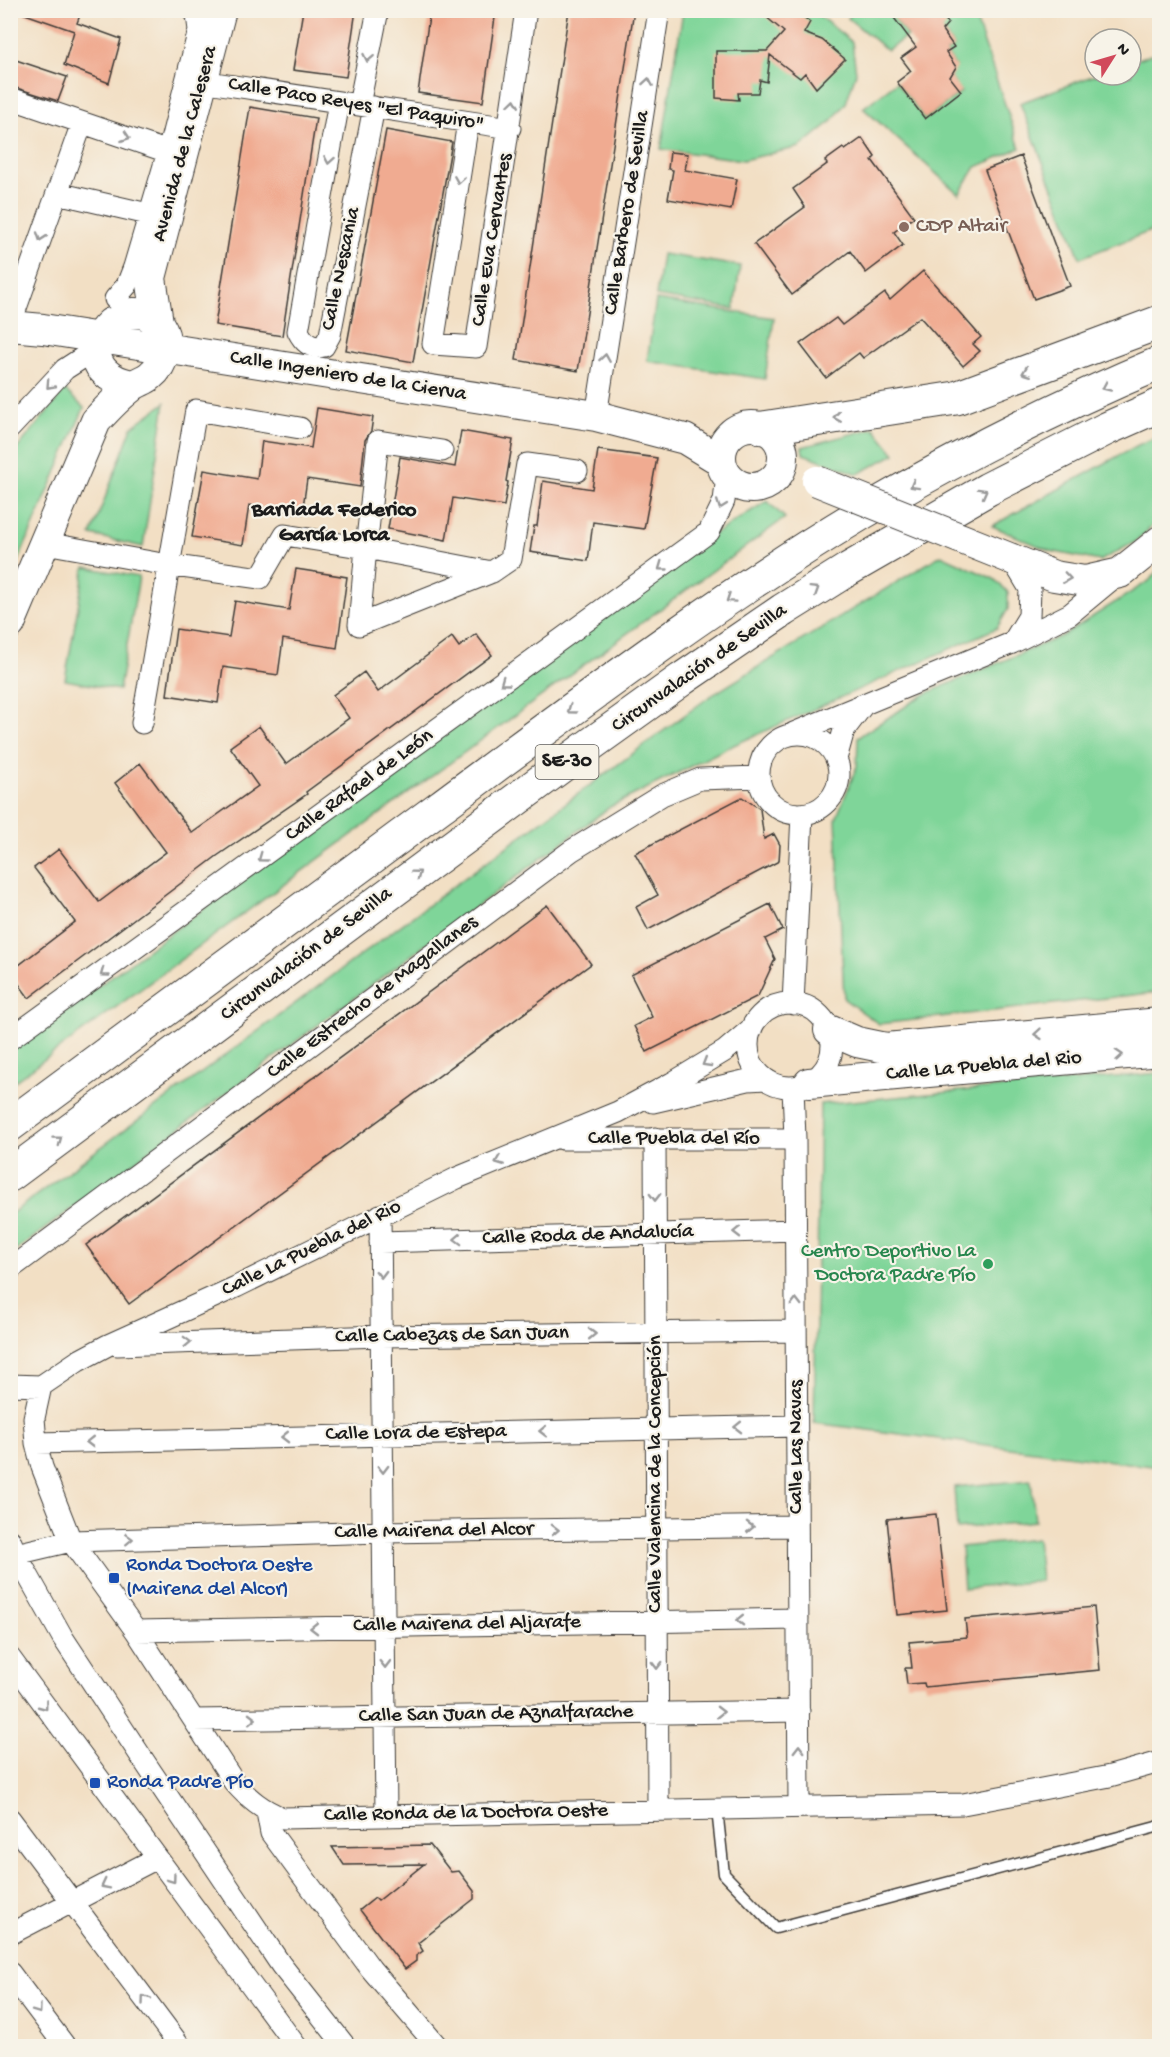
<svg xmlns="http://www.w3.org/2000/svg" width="1170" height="2057" font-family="'Gochi Hand',sans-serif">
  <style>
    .green { fill: #7fd599; stroke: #4e785a; stroke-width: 1.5 }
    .building { fill: #f0ab91 }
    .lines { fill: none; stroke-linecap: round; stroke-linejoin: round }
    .lane-casing { stroke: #3c3935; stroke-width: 13 }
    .street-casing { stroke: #3c3935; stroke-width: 23 }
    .secondary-casing { stroke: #3c3935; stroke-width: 32 }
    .highway-casing { stroke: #3c3935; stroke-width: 35 }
    .lane { stroke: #fff; stroke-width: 10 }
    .street { stroke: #fff; stroke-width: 21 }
    .secondary { stroke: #fff; stroke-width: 30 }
    .highway { stroke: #fff; stroke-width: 33 }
    .secondary-bridge-casing { stroke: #3c3935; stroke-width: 32; stroke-linecap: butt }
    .secondary-bridge { stroke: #fff; stroke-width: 30 }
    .oneway { stroke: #999 }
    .education-dot { fill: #8d6e63; stroke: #f7f3e8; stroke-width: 2 }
    .leisure-dot { fill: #2e9e5b; stroke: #f7f3e8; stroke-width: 2 }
    .transit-dot { fill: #1a4fb4; stroke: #f7f3e8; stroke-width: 2 }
    .labels { text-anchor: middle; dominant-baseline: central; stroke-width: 4.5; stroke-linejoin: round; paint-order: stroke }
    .shield { fill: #f7f3e8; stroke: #5e5c59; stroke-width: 1.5 }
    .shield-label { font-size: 20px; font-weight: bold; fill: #1c1c1c }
    .street-label { font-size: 21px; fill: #1c1c1c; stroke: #f7f3e8 }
    .education-label { font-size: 21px; fill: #785e54; stroke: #f7f3e8; text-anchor: start }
    .leisure-label { font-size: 21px; fill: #27864d; stroke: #f7f3e8; text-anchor: end }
    .transit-label { font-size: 21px; fill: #164399; stroke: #f7f3e8; text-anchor: start }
    .neighbourhood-label { font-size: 22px; font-weight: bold; fill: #1c1c1c; stroke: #f7f3e8 }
  </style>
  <rect width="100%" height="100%" fill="#f7f3e8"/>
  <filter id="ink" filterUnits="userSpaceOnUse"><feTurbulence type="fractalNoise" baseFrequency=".0167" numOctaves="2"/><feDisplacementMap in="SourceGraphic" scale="12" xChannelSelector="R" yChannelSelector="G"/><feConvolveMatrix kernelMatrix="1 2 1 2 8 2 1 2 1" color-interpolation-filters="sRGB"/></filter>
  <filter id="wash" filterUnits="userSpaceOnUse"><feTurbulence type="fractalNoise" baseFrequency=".008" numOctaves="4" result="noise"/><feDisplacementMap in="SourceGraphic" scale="24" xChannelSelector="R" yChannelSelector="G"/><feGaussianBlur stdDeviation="1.35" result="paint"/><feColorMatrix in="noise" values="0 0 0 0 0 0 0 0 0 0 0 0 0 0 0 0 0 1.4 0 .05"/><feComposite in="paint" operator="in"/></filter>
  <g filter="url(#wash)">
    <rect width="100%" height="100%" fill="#f2dfc4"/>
    <!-- green -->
    <path class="green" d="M683,11H813L852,42L856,73L846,103L831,122L800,147L743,160L661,149Z
      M853,11H892L890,12L907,36L887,50L848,18Z
      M938,11H973L1020,148L976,167L959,194L863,108L897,82L925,119L961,92L950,77L955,66L946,52L954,47L942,30Z
      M1159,51V228L1080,258L1020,103L1095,75H1131V62Z
      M662,254L740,266L734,309L656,296Z
      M656,300L774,318L765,379L647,361Z
      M65,390L84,408L11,578V456Z
      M165,403L143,547L91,535L132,427Z
      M874,428L895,454L858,474L803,454L802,447Z
      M1159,436V519L1137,541L1100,561L1050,551L992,526L1138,445Z
      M767,501L785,518L11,1084V1050L716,533Z
      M941,555L994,579L1008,592V609L997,628L727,748L610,807L11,1254V1214L709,697Z
      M85,567L139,577L119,690L65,680Z
      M1159,570V992L879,1024L844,999L836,819L857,766L858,737L925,694L1062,636L1149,581Z
      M1159,1073V1467L814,1423L820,1104Z
      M1031,1480L1035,1521L957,1529L954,1487Z
      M1037,1539L1041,1581L964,1589L961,1547Z"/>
    <g id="blocks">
      <!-- building -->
      <path class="building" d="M22,10H82L77,23L121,39L109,83L64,65L74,31L22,13Z
        M303,10H356L346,77L293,70Z
        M430,10H496L483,102L418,93Z
        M569,10H634L578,371L516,360Z
        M758,10H794L810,22L804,33L822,40L845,59L816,88L805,73L800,78L770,55L767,82L760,80L758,93H738L739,100L716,98V51H767L784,32Z
        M888,10H938L948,23L942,30L954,47L946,52L956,67L950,77L961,91L925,119L897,82L911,71L901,58L916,47Z
        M10,58L67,77L58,101L10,86Z
        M250,107L316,118L282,336L215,325Z
        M386,130L452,142L413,362L346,350Z
        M862,138L875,157L872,160L914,217L894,232L903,245L866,273L850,251L792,295L754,244L805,207L793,189L827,164L825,161L843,148L845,150Z
        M670,152L688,154L685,170L737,179L731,210L668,199L673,170L668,169Z
        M1021,156L1070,286L1034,299L985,170Z
        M923,271L981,337L973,344L980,351L963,366L920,317L863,358L859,353L826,378L800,344L836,318L842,325L885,293L890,300Z
        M317,408L373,417L371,431L365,440L360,487L307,479L302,514L249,505L243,545L192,537L204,470L257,479L262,441L311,448Z
        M461,431L513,440L506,481L508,482L504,506L453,498L446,540L388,529L400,457L455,467Z
        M598,450L657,458L644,529L593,522L588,561L530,552L534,526H537L543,481L592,489Z
        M296,569L347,577L337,648L283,639L278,675L223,667L218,703L167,695L176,629L229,637L235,601L289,610Z
        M476,634L492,655L306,792L307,794L217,856L29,998L10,972L75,922L34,868L59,849L99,902L166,852L115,783L140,763L192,833L258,786L230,747L259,726L286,764L349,718L333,695L364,672L378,692L452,637L459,647Z
        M742,797L760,809L764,839L774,834L780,845L779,861L648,930L636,907L658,895L635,853Z
        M770,904L783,930L765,939L775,959L758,996L647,1052L634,1026L652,1017L631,975Z
        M547,905L591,964L129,1304L86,1245Z
        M936,1514L947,1610L897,1615L887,1519Z
        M1094,1607L1100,1670L925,1687L924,1683L907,1684L905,1668H912L909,1642L967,1637L965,1619Z
        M430,1845L451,1872L459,1871L474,1891V1899L418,1943L423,1951L416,1956V1961L405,1969L360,1910L375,1898L378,1901L424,1864L344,1865L332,1847Z"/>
    </g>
  </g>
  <g filter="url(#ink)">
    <use href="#blocks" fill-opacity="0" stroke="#3c3935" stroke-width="1.5"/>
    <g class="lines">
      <!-- lane casing -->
      <g class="lane-casing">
        <path id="lane" d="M717,1809L724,1874L776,1928L1160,1826"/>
      </g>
      <!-- street casing -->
      <g class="street-casing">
        <path id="street" d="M201,81L510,128
          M10,98L180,156
          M339,102L298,331C304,343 311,349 324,346L330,335L374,107
          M359,105L378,10
          M468,122L433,344L476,347L526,10
          M57,193L161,217
          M115,299L127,285L134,267L168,152L199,30L197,15L193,10
          M10,325L82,123
          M596,416L659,10
          M10,428L65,369L96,349
          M45,543L168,565L260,578L285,535L366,548L378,441L442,451
          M1012,559L1030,589L1029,616L1013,642
          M492,572L366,548L359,625L492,572L511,559L527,464L577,471
          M142,723L196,410L300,428
          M794,733L1012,643L1070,614L1116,576
          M759 774a40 40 0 1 1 80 0a40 40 0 1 1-80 0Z
          M836,759L844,730L864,704
          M748 1045a42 42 0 1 1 84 0a42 42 0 1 1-84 0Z
          M793,1004L802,814
          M10,1039L709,532L724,501L727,476
          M793,1087L795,1139L799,1807
          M653,1102L748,1080L766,1079
          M655,1138L658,1810
          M563,1139H795
          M380,1215L386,1816
          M380,1242L795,1230
          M10,1269L571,851L662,795L700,779L758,777
          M117,1345L381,1336L796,1331
          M10,1385L41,1386L78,1361L108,1345L236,1287L457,1178L618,1112L672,1083L725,1051L752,1028
          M41,1386L34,1418L36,1443L42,1467L71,1541L136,1631L234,1782C249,1799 262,1810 283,1818L963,1804L1110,1776L1160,1762
          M36,1443L796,1426
          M10,1540L16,1554L63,1638L146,1764L281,1965L345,2046
          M16,1554L71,1541L383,1532L797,1526
          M136,1631L798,1619
          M10,1658L296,2046
          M194,1720L799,1711
          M267,1812L271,1833L371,1969L437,2046
          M10,1819L180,2046
          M10,1934L157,1858
          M10,1973L65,2046"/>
      </g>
      <!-- secondary casing -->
      <g class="secondary-casing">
        <path id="secondary" d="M158,322L151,278L221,10
          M111,323C82,349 98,380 133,385
          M10,326L43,329L596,416L685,439L721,461
          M721 457a31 31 0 1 1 62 0a31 31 0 1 1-62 0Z
          M1012,559L1054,576L1085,581L1120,573L1160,541
          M10,624L96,421C107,409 117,398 130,388C136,382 144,381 150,376C165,364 170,342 160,326C151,312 137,312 123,314
          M829,1030L857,1042L886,1048L1160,1023
          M809,1083L1160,1051"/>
      </g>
      <!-- highway casing -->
      <g class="highway-casing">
        <path id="highway" d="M763,428L956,398L1160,322
          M10,1125C154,1019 297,913 440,807C578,705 715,601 862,513C958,457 1057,406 1160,363
          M10,1175L583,750L682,679L783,610L847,570L988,489L1106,429L1160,405"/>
      </g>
      <!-- lane -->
      <use href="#lane" class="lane"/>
      <!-- street -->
      <use href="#street" class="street"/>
      <!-- secondary -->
      <use href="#secondary" class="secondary"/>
      <!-- highway -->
      <use href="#highway" class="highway"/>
      <!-- secondary-bridge casing -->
      <g class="secondary-bridge-casing">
        <path id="secondary-bridge" d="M817,481L1012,559"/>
      </g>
      <!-- secondary-bridge -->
      <use href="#secondary-bridge" class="secondary-bridge"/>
    </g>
    <!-- one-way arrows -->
    <defs><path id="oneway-chevron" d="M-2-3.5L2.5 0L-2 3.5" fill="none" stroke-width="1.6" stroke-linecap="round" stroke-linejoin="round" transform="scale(1.5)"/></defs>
    <g class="oneway">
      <use href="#oneway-chevron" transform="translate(368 58) rotate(101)"/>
      <use href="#oneway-chevron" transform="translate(648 82) rotate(-81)"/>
      <use href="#oneway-chevron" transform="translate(514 103) rotate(-82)"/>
      <use href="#oneway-chevron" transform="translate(126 137) rotate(19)"/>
      <use href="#oneway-chevron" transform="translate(329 160) rotate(100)"/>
      <use href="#oneway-chevron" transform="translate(459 180) rotate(99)"/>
      <use href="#oneway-chevron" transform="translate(41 237) rotate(109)"/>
      <use href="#oneway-chevron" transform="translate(605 358) rotate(-81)"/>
      <use href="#oneway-chevron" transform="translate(1026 372) rotate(159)"/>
      <use href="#oneway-chevron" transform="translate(50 385) rotate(133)"/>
      <use href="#oneway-chevron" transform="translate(1106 387) rotate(156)"/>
      <use href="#oneway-chevron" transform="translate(837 417) rotate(171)"/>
      <use href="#oneway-chevron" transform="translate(914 485) rotate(151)"/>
      <use href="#oneway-chevron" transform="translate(983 492) rotate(-29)"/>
      <use href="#oneway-chevron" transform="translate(721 505) rotate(110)"/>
      <use href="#oneway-chevron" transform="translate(662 567) rotate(144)"/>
      <use href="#oneway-chevron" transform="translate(1067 578) rotate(8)"/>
      <use href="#oneway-chevron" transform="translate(815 590) rotate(-32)"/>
      <use href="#oneway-chevron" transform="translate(730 599) rotate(146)"/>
      <use href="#oneway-chevron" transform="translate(504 682) rotate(144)"/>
      <use href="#oneway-chevron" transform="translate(571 710) rotate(144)"/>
      <use href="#oneway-chevron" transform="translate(262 858) rotate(144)"/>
      <use href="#oneway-chevron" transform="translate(417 874) rotate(-37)"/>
      <use href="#oneway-chevron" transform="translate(104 973) rotate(144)"/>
      <use href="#oneway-chevron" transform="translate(1038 1034) rotate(175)"/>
      <use href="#oneway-chevron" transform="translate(1119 1055) rotate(-5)"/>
      <use href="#oneway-chevron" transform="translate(706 1063) rotate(149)"/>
      <use href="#oneway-chevron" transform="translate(58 1140) rotate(-37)"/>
      <use href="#oneway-chevron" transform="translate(499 1161) rotate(158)"/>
      <use href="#oneway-chevron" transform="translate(655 1197) rotate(90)"/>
      <use href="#oneway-chevron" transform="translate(737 1232) rotate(179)"/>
      <use href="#oneway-chevron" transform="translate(458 1239) rotate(178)"/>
      <use href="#oneway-chevron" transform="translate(381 1274) rotate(89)"/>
      <use href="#oneway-chevron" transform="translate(796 1302) rotate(-90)"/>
      <use href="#oneway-chevron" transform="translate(592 1334) rotate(-1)"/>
      <use href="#oneway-chevron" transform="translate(187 1342) rotate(-2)"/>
      <use href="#oneway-chevron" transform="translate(738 1427) rotate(179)"/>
      <use href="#oneway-chevron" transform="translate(543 1431) rotate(179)"/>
      <use href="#oneway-chevron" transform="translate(285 1437) rotate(179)"/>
      <use href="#oneway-chevron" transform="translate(90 1442) rotate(179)"/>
      <use href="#oneway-chevron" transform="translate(383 1469) rotate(89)"/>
      <use href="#oneway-chevron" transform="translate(750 1527) rotate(-1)"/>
      <use href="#oneway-chevron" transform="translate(555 1530) rotate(-1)"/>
      <use href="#oneway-chevron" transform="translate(129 1539) rotate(-2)"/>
      <use href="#oneway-chevron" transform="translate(740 1620) rotate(179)"/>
      <use href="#oneway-chevron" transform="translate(314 1628) rotate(179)"/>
      <use href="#oneway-chevron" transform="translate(385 1664) rotate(89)"/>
      <use href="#oneway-chevron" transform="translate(657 1665) rotate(90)"/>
      <use href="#oneway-chevron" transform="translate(44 1706) rotate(53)"/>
      <use href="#oneway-chevron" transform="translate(720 1712) rotate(-1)"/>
      <use href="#oneway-chevron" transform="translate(252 1719) rotate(-1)"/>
      <use href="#oneway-chevron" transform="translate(799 1749) rotate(-90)"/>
      <use href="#oneway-chevron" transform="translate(172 1879) rotate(54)"/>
      <use href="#oneway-chevron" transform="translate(105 1885) rotate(153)"/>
      <use href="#oneway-chevron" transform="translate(145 1999) rotate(-126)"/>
      <use href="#oneway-chevron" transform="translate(38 2010) rotate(54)"/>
    </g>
  </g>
  <!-- markers -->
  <circle class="education-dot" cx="904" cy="227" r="6"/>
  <circle class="leisure-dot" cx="988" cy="1264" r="6"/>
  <g class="transit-dot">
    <rect x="108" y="1572" width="12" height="12" rx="3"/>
    <rect x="89" y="1777" width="12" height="12" rx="3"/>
  </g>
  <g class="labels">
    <!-- shield labels -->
    <rect class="shield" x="535.5" y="745" width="63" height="34" rx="4.5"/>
    <g class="shield-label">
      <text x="567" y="762">SE-30</text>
    </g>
    <!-- street labels -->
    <g class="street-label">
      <text transform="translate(356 105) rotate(9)">Calle Paco Reyes "El Paquiro"</text>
      <text transform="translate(186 144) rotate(-75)">Avenida de la Calesera</text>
      <text transform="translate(628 213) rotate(-81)">Calle Barbero de Sevilla</text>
      <text transform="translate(493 240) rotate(-81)">Calle Eva Cervantes</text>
      <text transform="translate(342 269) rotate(-78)">Calle Nescania</text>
      <text transform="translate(348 377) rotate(9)">Calle Ingeniero de la Cierva</text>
      <text transform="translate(700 669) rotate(-35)">Circunvalación de Sevilla</text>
      <text transform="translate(360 786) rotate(-36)">Calle Rafael de León</text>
      <text transform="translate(307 955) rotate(-37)">Circunvalación de Sevilla</text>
      <text transform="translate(373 998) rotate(-37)">Calle Estrecho de Magallanes</text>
      <text transform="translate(984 1067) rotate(-5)">Calle La Puebla del Rio</text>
      <text x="674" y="1139">Calle Puebla del Río</text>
      <text transform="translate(588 1236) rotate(-2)">Calle Roda de Andalucía</text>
      <text transform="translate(312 1249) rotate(-26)">Calle La Puebla del Rio</text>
      <text transform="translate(452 1336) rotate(-1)">Calle Cabezas de San Juan</text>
      <text transform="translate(416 1434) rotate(-1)">Calle Lora de Estepa</text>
      <text transform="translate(797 1447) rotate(-90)">Calle Las Navas</text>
      <text transform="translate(656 1474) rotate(-90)">Calle Valencina de la Concepción</text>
      <text transform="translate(434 1532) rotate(-1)">Calle Mairena del Alcor</text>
      <text transform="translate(467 1625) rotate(-1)">Calle Mairena del Aljarafe</text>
      <text transform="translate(496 1715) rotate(-1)">Calle San Juan de Aznalfarache</text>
      <text transform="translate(466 1814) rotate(-1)">Calle Ronda de la Doctora Oeste</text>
    </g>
    <!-- education labels -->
    <g class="education-label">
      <text x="916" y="227">CDP Altair</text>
    </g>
    <!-- leisure labels -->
    <g class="leisure-label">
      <text x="976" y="1252">Centro Deportivo La<tspan x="976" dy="24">Doctora Padre Pío</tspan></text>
    </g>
    <!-- transit labels -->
    <g class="transit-label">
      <text x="126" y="1566">Ronda Doctora Oeste<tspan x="126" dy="24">(Mairena del Alcor)</tspan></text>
      <text x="107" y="1783">Ronda Padre Pío</text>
    </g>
    <!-- neighbourhood labels -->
    <g class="neighbourhood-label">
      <text x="334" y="511">Barriada Federico<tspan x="334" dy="25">García Lorca</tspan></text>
    </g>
  </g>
  <!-- margin -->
  <rect width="1170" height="2057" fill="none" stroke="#f7f3e8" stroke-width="36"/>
  <!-- north arrow -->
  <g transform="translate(1113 57) rotate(53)"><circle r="28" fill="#f7f3e8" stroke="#9f9d96" stroke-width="1.5"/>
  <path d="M0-4.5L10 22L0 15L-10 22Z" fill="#d1495b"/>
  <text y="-9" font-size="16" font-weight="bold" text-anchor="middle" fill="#1c1c1c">N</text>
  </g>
</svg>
